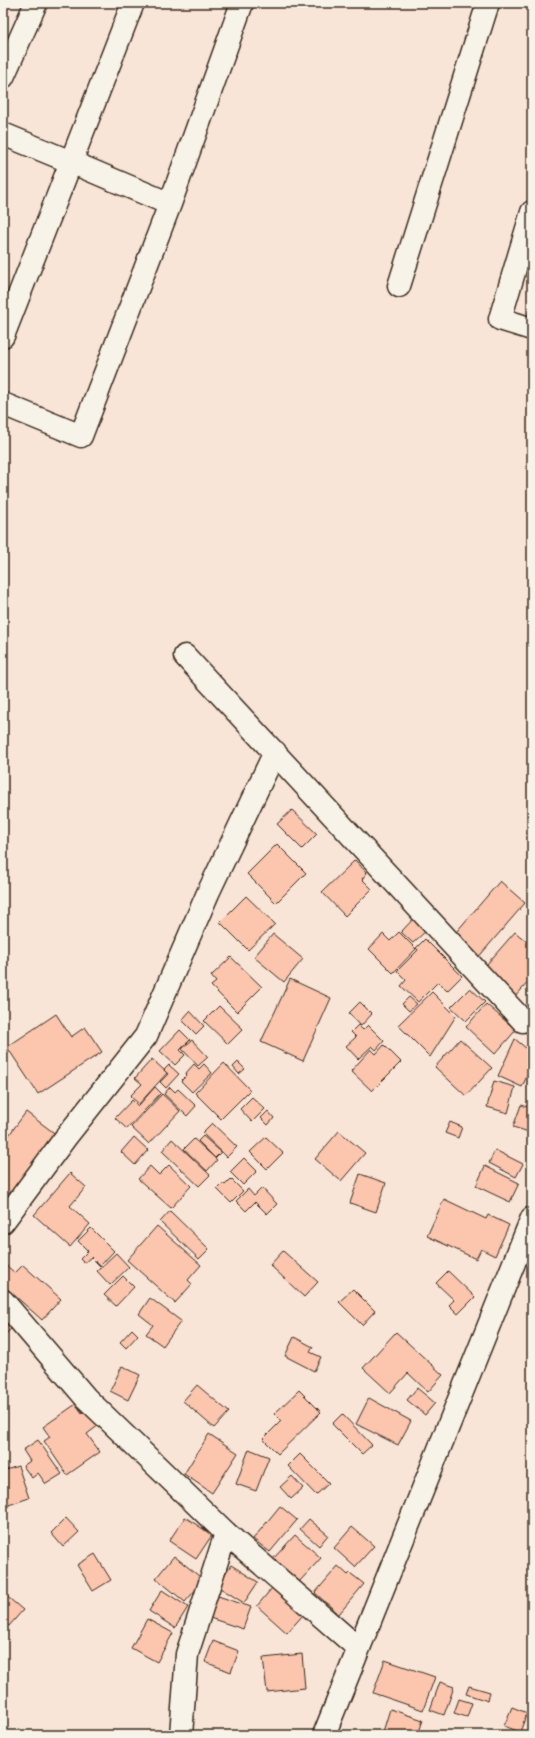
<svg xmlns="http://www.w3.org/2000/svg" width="535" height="1738" font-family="'Patrick Hand',sans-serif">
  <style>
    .building { fill: #fbc5ae; stroke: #3b2a1e }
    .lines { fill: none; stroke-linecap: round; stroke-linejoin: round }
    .minor-casing { stroke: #3b2a1e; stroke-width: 25 }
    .minor { stroke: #f7f3e8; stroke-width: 22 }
  </style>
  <rect width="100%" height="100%" fill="#f8e5d7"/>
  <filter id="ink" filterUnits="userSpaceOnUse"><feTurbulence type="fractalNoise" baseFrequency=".025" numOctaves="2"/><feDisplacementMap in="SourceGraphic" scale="8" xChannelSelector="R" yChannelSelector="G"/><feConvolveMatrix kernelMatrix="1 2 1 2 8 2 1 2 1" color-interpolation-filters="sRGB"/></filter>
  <g filter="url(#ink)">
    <!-- building -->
    <path class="building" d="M292,810L317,834L302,849L277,824Z
      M277,844L306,873L276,903L247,874Z
      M355,860L367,873L362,879L372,889L345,916L322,892Z
      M500,881L525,903L476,960L451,938Z
      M246,896L275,924L248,950L220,922Z
      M416,916L429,928L413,943L401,932Z
      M399,932L416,949L393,973L369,949L383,934L390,941Z
      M515,932L532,946V978L512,1000L480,972Z
      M273,934L303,959L284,982L254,957Z
      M425,939L462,976L447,991L438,982L418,1002L401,986L406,980L397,971L418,950L416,948Z
      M231,957L262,987L237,1012L211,986L216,982L211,976Z
      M290,979L331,998L303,1061L261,1042Z
      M470,988L485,1002L466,1021L451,1007Z
      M432,992L456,1016L430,1057L398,1025Z
      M409,997L417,1004L409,1011L402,1004Z
      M360,1002L372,1014L361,1026L349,1013Z
      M486,1004L516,1030L495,1054L466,1027Z
      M219,1006L243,1029L228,1044L204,1021Z
      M190,1011L204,1026L196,1034L182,1020Z
      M56,1014L71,1037L85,1027L102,1052L38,1094L7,1047Z
      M358,1025L363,1030L368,1025L384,1041L376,1050L372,1046L358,1059L346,1046L356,1037L351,1032Z
      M180,1030L190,1040L180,1050L185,1055L175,1065L160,1051Z
      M460,1039L492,1068L466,1096L435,1067Z
      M515,1039L532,1053V1065L522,1087L498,1076Z
      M192,1040L208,1057L198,1066L182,1049Z
      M384,1045L401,1062L372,1091L351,1071L371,1049L376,1054Z
      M152,1059L167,1073L139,1104L130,1096L142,1084L135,1078Z
      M238,1062L245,1069L239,1074L233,1067Z
      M224,1063L250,1090L221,1119L195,1093Z
      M194,1064L199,1069L204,1064L212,1073L192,1092L181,1081L187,1075L186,1073Z
      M169,1065L179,1074L166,1088L160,1082L168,1074L164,1070Z
      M494,1081L515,1087L508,1113L487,1107Z
      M155,1087L161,1093L127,1129L115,1118L132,1100L138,1106Z
      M170,1087L175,1092L178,1089L196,1106L187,1116L164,1094Z
      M162,1094L180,1111L149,1144L131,1127Z
      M252,1097L265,1109L252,1122L240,1109Z
      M521,1105L532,1108V1133L513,1127Z
      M268,1111L274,1118L268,1125L261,1118Z
      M26,1112L57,1135L3,1209V1143Z
      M450,1122L462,1127L458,1138L445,1133Z
      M212,1123L237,1147L227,1157L202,1133Z
      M339,1131L365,1153L341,1181L315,1159Z
      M203,1136L221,1152L215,1158L198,1141Z
      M134,1137L148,1150L135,1165L121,1152Z
      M266,1137L283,1153L267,1169L250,1152Z
      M172,1139L210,1175L199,1186L162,1151Z
      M194,1139L217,1160L207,1171L184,1149Z
      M495,1150L523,1164L516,1177L489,1163Z
      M244,1158L257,1171L243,1185L230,1172Z
      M169,1165L191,1186L171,1208L138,1179L150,1166L159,1175Z
      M485,1166L519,1183L510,1202L476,1186Z
      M70,1173L86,1187L70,1206L90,1224L70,1247L34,1215Z
      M360,1174L386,1183L376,1212L350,1203Z
      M231,1179L243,1191L231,1203L217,1189L223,1183L225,1185Z
      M262,1188L277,1204L267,1214L255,1202L246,1211L236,1201L248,1189L254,1196Z
      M444,1199L486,1219L488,1215L509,1225L495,1256L481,1249L476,1259L427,1236Z
      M170,1211L209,1249L199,1259L160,1222Z
      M157,1226L201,1265L188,1280L192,1284L175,1303L127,1260Z
      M91,1228L114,1251L100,1266L91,1257L84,1263L80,1259L88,1251L78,1241Z
      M283,1251L318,1282L304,1297L270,1265Z
      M116,1253L129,1267L110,1285L97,1271Z
      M23,1265L61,1299L42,1320L3,1285V1270L7,1266L15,1273Z
      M448,1271L475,1297L458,1314L449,1305L454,1300L436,1283Z
      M123,1276L134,1287L116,1306L104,1295Z
      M353,1289L375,1311L362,1325L339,1302Z
      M150,1298L181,1321L163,1346L146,1334L153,1325L139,1314Z
      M3,1319L12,1328L3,1337Z
      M132,1329L138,1335L126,1348L120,1342Z
      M396,1332L443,1375L428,1392L408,1373L390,1393L363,1368Z
      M294,1337L313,1347L310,1352L321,1357L314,1371L285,1356Z
      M122,1366L140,1375L128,1400L110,1391Z
      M197,1385L229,1412L214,1428L183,1401Z
      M417,1388L435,1403L425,1415L407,1400Z
      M299,1390L321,1412L278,1454L263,1439L281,1421L274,1414Z
      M369,1398L411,1421L398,1445L356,1424Z
      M76,1404L82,1413L88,1409L99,1425L87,1434L100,1452L67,1475L44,1441L50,1437L43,1427Z
      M342,1414L372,1445L362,1454L332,1424Z
      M209,1434L238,1453L212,1493L184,1474Z
      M38,1440L62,1474L46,1484L38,1473L32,1478L23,1466L30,1461L23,1450Z
      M249,1449L269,1457L256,1491L236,1484Z
      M300,1454L329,1483L316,1495L288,1466Z
      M18,1466L29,1498L3,1507V1471Z
      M292,1476L303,1488L291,1499L280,1487Z
      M280,1506L297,1520L270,1552L253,1539Z
      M185,1517L212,1535L196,1559L169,1541Z
      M66,1518L79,1532L63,1547L51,1533Z
      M309,1519L328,1535L319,1546L300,1529Z
      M352,1527L374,1546L355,1567L334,1548Z
      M295,1535L321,1558L299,1582L273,1559Z
      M95,1554L111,1580L93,1591L77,1565Z
      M174,1556L204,1580L185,1602L156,1578Z
      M231,1565L258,1582L244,1603L217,1586Z
      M338,1566L348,1575L350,1573L364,1584L339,1614L315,1593Z
      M272,1588L303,1615L287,1633L257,1606Z
      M162,1590L188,1607L175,1628L149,1611Z
      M3,1593L23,1610L9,1626L3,1621Z
      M218,1596L251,1607L243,1629L210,1618Z
      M147,1619L173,1633L157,1662L131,1648Z
      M213,1641L239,1651L231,1672L205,1662Z
      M302,1654L305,1688L267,1692L263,1658Z
      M385,1660L435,1677L423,1710L373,1693Z
      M440,1682L454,1687L444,1715L430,1710Z
      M469,1686L490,1692L488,1701L466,1694Z
      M459,1699L472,1703L467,1717L454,1713Z
      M512,1707L527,1713L520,1732L504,1726Z
      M390,1709L423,1720L418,1735H382Z"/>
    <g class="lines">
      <!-- minor casing -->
      <g class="minor-casing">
        <path id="minor" d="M133,3L71,162L170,204L242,3
          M3,77L36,3
          M3,134L71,162L3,336
          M532,212L500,319L532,329
          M399,286L488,3
          M3,404L81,436L170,204
          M185,656L523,1021
          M3,1222L66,1137L146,1036L208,893L275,752
          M3,1301L86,1398L226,1533L358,1648
          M181,1735L187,1654L226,1533
          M324,1735L532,1218"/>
      </g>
      <!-- minor -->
      <use href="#minor" class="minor"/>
    </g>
  </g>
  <!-- margin -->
  <rect width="535" height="1738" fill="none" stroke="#f7f3e8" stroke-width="16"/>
  <rect x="8" y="8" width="519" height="1722" fill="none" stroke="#3b2a1e" stroke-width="1.5" filter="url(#ink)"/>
</svg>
